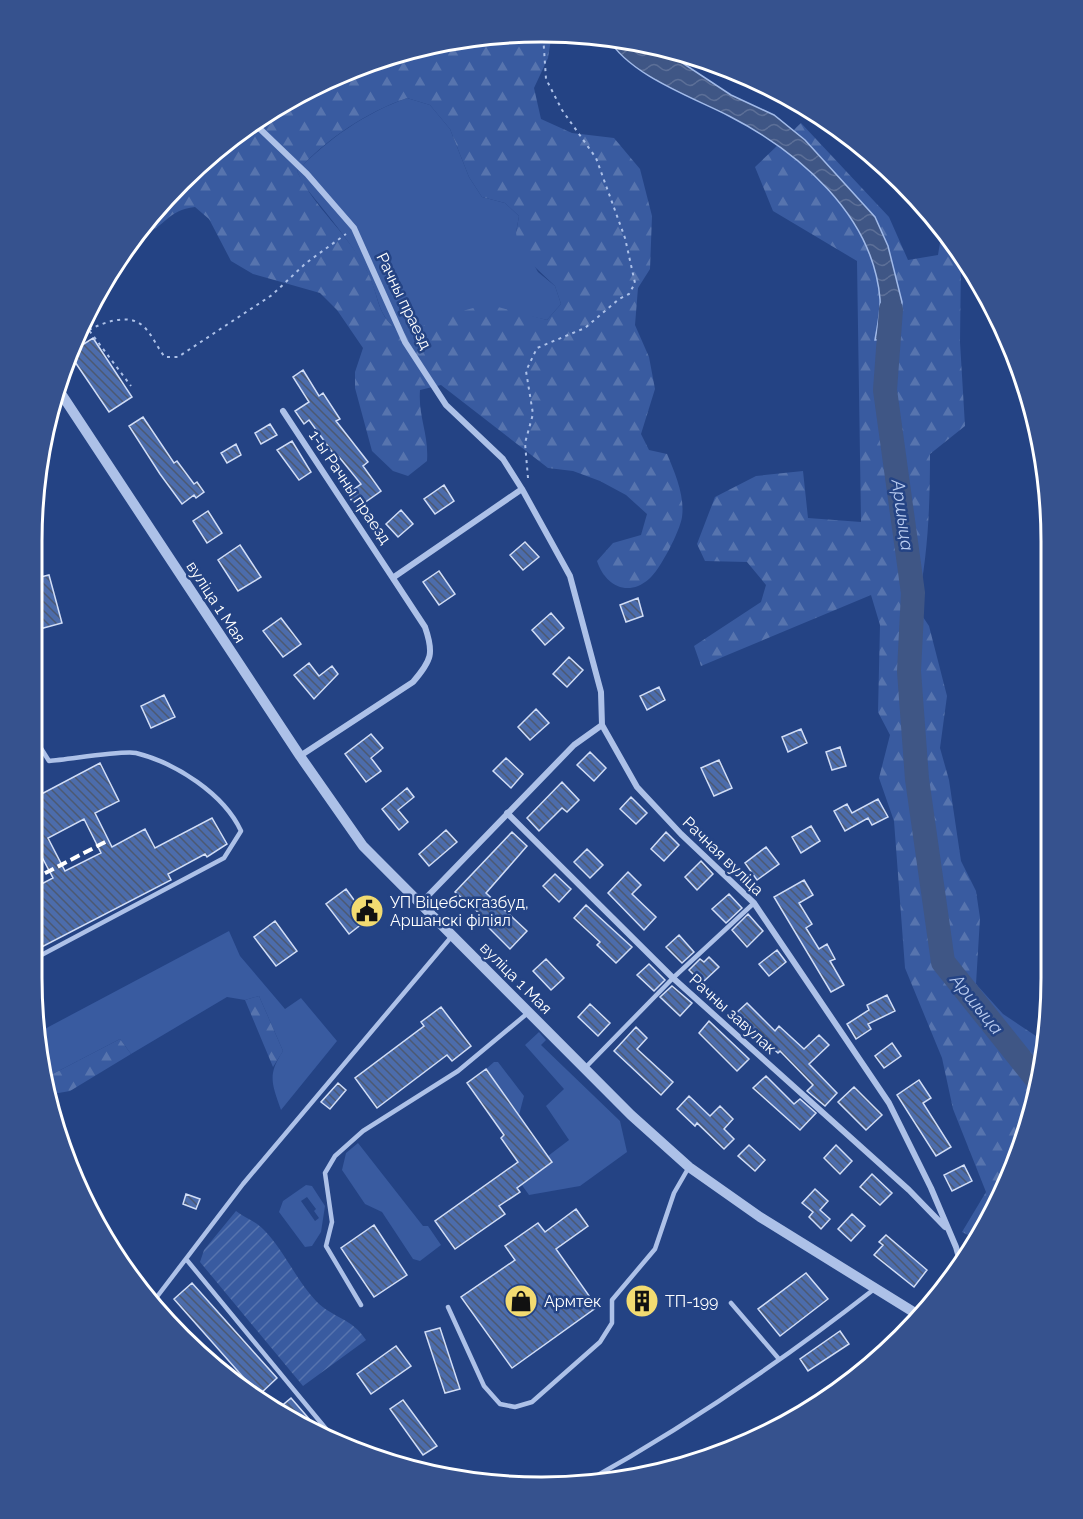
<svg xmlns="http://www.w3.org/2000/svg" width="1083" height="1519" font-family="Raleway,sans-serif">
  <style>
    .green { fill: #395ba0; fill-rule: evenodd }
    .forest { fill: url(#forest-firs); fill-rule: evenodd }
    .garden { fill: url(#garden-furrows) }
    .water { fill: url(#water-waves); stroke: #a1bae9; stroke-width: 1.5 }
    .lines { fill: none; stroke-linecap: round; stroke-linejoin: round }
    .river { stroke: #3f5685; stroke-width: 24 }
    .building { fill: url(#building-back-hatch); stroke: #d1ddf6; stroke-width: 1.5; fill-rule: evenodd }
    .path { stroke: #adc1e8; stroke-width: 2; stroke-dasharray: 3 4.5; stroke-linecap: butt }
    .service { stroke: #adc1e8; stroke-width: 4.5 }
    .minor { stroke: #adc1e8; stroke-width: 6 }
    .tertiary { stroke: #adc1e8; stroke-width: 10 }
    .rail { stroke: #fff; stroke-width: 4; stroke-dasharray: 10 4.5; stroke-linecap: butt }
    .labels { text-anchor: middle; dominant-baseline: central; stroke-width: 5; stroke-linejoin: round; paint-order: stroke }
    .street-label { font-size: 16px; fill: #fff; stroke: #244384 }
    .poi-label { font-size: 16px; fill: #fff; stroke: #244384; text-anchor: start }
    .water-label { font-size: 18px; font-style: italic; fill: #b9cbef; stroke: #244384 }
    .rim { fill: none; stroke: #fff; stroke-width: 3 }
  </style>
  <defs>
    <pattern id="forest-firs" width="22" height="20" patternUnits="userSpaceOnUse" patternTransform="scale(1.5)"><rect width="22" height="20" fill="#395ba0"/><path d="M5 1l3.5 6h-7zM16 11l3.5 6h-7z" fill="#5774ae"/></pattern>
    <pattern id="garden-furrows" width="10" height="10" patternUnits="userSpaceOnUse" patternTransform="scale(1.5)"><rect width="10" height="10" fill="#395ba0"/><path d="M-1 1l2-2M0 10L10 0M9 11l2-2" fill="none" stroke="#5774ae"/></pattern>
    <pattern id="water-waves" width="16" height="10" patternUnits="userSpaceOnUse" patternTransform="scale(1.5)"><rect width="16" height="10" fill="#3f5685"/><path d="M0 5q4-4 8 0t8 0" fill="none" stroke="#5c6f97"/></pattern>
    <pattern id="building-back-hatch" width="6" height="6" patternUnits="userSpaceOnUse" patternTransform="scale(1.5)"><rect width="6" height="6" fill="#4c6cab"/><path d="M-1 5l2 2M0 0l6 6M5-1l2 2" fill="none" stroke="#4c5972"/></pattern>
  </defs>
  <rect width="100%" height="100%" fill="#244384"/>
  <!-- green -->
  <path class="green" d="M407,98L430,105L450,129L469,177L482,197L505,203L519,216L516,233L538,272L555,286L561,304L547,320L525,315L403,334C376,316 381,302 369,276C357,249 322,208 303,184L297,171C328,139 365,113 407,98Z
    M229,931L240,956L285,1009L301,998L337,1041L281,1110C272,1084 267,1075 283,1051L259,996L245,1000L227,997L131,1054L120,1039L45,1078L39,1032Z
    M539,1032L546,1040L541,1045L620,1121L627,1152L580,1186L529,1195L514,1174L530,1178L552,1163L548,1156L569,1140L546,1106L564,1089L525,1045Z
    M494,1062H498L524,1096L519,1115L486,1069Z
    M358,1143L423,1226H428L441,1245L420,1261L413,1259L382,1212L365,1204L342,1170L346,1153Z
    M306,1185L312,1186L325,1206L321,1232L312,1246L305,1247L279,1212L283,1201ZM307,1197L316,1209L314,1211L319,1218L315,1221L301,1201Z"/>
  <!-- forest -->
  <path class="forest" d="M552,33L548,58L534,88L541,119L572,133L614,138L640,169L652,216L650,269L638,288L635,325L649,357L655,389L641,434L649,450L667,454C675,473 685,496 682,517C680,531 660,570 649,579C627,598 605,585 597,561L613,543L641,535L647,514L626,495L600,481L573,471L548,468L441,385L420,390C418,417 429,434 427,461L408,476L393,471L372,451L355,388V372L363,348L337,310L320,293L253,274L231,261L209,219L195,207C167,210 166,227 142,235L205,158L287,100L378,58L475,36ZM407,98L430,105L450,129L469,177L482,197L505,203L519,216L516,233L519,252L555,286L561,304L547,320L487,304L452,314L403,334C374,315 381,298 367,271C349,234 314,208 297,171C328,138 365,113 407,98Z
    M801,123L889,217L908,260L938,255L942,230L961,260L960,342L965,426L930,454C930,507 928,556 917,608L929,626L947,696L940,748L949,780L961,861L976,891L980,918L976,984L1003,1014L1045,1042L1034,1109L999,1203L976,1239L962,1232L986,1192L953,1109L942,1058L905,968L894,821L879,778L890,735L878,712L880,625L871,595L701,666L694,646L761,602L766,585L747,562L705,561L697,544L715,497L756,476L803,471L808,518L861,522L857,261L773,211L755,167Z
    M259,996L283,1051L273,1067L245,1000Z
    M120,1039L131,1054L70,1091L47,1095L45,1078Z"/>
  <!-- garden -->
  <path class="garden" d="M236,1211C245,1218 255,1221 263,1229C284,1250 296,1280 316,1301C334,1319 352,1318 366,1340L303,1386L200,1262L204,1250Z"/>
  <!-- water -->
  <path class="water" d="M608,38L641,44L653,54L672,56L731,95L774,115L805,140L875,217L888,246L902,302L899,339L875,340C877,327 881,312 880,299C873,215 799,152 729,116C692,97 629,75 608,38Z"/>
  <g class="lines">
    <!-- river -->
    <path class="river" d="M891,309L885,390L913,593L909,671L917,779L943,962L1039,1082"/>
  </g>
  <!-- building -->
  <path class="building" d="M93,338L132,397L109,412L73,359L76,349Z
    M303,370L319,396L323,393L340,419L336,421L368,462L363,466L381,491L357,508L347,494L361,484L335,452L333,453L309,420L304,424L295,411L309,402L293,377Z
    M143,417L174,463L177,461L194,484L197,482L204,492L196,498L194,495L182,504L160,474L129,426Z
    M270,424L277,435L261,444L255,433Z
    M292,441L311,472L299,480L277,450Z
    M236,444L241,455L227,463L221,453Z
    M444,485L454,501L435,514L424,499Z
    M401,510L413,524L398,537L386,524Z
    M208,511L222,533L207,543L193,521Z
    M525,542L539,557L523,570L510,555Z
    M240,545L261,577L238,591L218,560Z
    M439,571L455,594L439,605L423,582Z
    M49,575L62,623L36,630L32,614V579Z
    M638,598L643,616L626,622L620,605Z
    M551,613L564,628L545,645L532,630Z
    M281,618L301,644L283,657L263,631Z
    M569,657L583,670L567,687L553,674Z
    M309,663L319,676L332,666L338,674L314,699L294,675Z
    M659,687L665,700L647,710L640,696Z
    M164,695L175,717L151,728L141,706Z
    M536,709L549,723L530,740L518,727Z
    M801,729L807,743L788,752L782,737Z
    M371,734L383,748L371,758L381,771L366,782L345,754Z
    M840,747L846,766L832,770L826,752Z
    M590,752L606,768L594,781L577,765Z
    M506,758L523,774L511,788L493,771Z
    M719,760L732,788L714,796L701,768Z
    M100,763L119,801L95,813L112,847L145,829L155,848L212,818L227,844L207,857L205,854L168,874L171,880L32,952V889L53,878L35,844L32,846V799ZM84,819L101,853L65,871L48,838Z
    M562,782L579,800L567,812L562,808L539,831L527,818Z
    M407,788L414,797L398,810L408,822L399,830L382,809Z
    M631,797L647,813L636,824L620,809Z
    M878,799L888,817L872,825L868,818L845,831L834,811L847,804L852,813Z
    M811,826L820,841L801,853L792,837Z
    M446,830L457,842L429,866L419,854Z
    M512,832L527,846L486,893L527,931L510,949L477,916L479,913L455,892Z
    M666,832L679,845L664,861L651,849Z
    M766,847L779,864L757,880L745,863Z
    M587,849L603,865L590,878L574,862Z
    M701,861L713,874L697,890L685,877Z
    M628,872L641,885L632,894L656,917L644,930L608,893Z
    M555,874L571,889L559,902L543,886Z
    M804,880L813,895L799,903L812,924L806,928L819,949L827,944L835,959L830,961L844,985L831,992L774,897Z
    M346,889L368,919L349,934L326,904Z
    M729,894L742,908L726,923L712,909Z
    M586,905L632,947L616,963L597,945L600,942L574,918Z
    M748,914L763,931L747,947L732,930Z
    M275,921L297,951L276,966L254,937Z
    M679,935L694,952L682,963L666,947Z
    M777,950L786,962L769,976L759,964Z
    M709,957L719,967L702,983L689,970L700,959L704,962Z
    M546,959L564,978L551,990L533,971Z
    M649,964L665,980L654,991L637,975Z
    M672,986L692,1003L680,1016L660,997Z
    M887,995L895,1011L868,1024L871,1029L856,1039L847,1024L869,1010L867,1005Z
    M747,1003L775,1031L779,1026L804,1049L819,1035L829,1045L809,1064L837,1093L825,1106L807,1091L813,1085L780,1051L778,1053L752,1029L750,1031L734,1015Z
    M590,1004L610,1023L598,1036L578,1017Z
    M441,1007L471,1046L452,1061L447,1055L377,1108L355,1078L424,1026L421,1022Z
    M709,1021L749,1059L737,1071L699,1033Z
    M636,1027L647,1038L637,1049L673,1082L661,1095L614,1051Z
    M892,1043L901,1056L884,1068L875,1056Z
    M486,1069L552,1162L517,1188L520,1192L499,1206L505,1214L455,1249L435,1221L518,1162L501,1138L504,1135L467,1083Z
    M766,1076L794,1104L800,1099L816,1113L800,1130L753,1088Z
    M919,1080L931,1098L923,1103L951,1147L936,1156L897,1095Z
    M338,1083L346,1090L330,1109L321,1102Z
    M854,1087L882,1115L866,1130L838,1102Z
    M689,1096L710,1116L720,1106L733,1119L724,1129L734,1139L724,1149L697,1123L695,1126L677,1109Z
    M749,1145L765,1160L755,1171L738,1156Z
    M836,1145L852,1161L840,1174L824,1158Z
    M964,1165L972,1181L952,1191L944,1175Z
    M872,1174L892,1193L880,1205L860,1187Z
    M815,1189L828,1201L820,1210L830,1219L821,1229L809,1217L813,1212L802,1203Z
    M186,1194L200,1199L196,1209L183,1204Z
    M576,1209L588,1226L556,1249L597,1307L512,1368L461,1297L515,1260L505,1246L538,1223L545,1232Z
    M852,1214L865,1226L851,1241L838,1229Z
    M374,1225L407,1275L374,1297L341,1248Z
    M886,1235L927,1270L914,1287L874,1255L883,1245L879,1242Z
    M806,1273L828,1299L780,1336L758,1309Z
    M192,1283L277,1378L259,1395L174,1299Z
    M645,1291L652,1299L638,1312L631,1303Z
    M440,1328L460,1389L445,1393L425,1332Z
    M840,1331L849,1344L808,1371L800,1359Z
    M396,1346L411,1366L371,1394L357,1374Z
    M291,1398L324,1436L323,1437L278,1409Z
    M403,1400L437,1446L423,1455L390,1409Z"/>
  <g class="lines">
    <!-- path -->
    <path class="path" d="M85,325L131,386
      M89,330C104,322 129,313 143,326C153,335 157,348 165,357H178L272,295L306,263L346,234
      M528,478L525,443L533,414L526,371L537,348L585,328L619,299L629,294L635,283L625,238L596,158L562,110L546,79L543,34"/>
    <!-- service -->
    <path class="service" d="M32,960L224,858L241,831C224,794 176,763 136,753C122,750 67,760 49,761L32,734
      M585,1068L673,978L754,903
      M186,1259L336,1441
      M153,1302L243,1184L452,936
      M731,1303L779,1359
      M361,1305L326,1246L332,1222L325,1173L335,1156L363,1131L458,1071L529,1012
      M448,1307L484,1386L500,1404L515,1407L532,1402L600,1342L612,1323V1300L655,1249L674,1193L689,1167
      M159,1308L207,1362
      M584,1483C685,1427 782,1361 873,1290"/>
    <!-- minor -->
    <path class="minor" d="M258,127L307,174L354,228L405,342L446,405L503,459L522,489L570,576L601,692L602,725
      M283,411L425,627C434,653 432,660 413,682L300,756
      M394,577L522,489
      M507,813L673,978L909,1190L945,1227
      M420,904L574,745L602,725L637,787L681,834L754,903L889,1103L931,1188L956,1247L961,1265"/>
    <!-- tertiary -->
    <path class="tertiary" d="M60,392L300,756L363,846L631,1115L689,1167L760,1217L920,1316"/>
    <!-- rail -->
    <path class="rail" d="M32,880L109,840"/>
  </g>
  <!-- icons -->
  <defs>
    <g id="civic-disc" transform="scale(1.725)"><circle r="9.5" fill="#f2db71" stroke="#244384"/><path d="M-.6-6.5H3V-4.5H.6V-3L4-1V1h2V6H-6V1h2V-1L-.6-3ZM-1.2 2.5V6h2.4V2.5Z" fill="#111"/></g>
    <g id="shop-disc" transform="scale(1.725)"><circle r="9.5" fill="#f2db71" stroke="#244384"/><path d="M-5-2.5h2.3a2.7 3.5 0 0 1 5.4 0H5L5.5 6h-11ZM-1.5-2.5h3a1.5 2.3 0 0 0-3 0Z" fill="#111"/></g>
    <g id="building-disc" transform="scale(1.725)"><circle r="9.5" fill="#f2db71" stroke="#244384"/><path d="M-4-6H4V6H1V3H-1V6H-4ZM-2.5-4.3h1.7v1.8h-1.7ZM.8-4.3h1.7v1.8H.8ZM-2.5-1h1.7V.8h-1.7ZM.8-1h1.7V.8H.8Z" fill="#111"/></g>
  </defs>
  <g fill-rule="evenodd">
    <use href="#civic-disc" x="367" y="911"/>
    <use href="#shop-disc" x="521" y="1301"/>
    <use href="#building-disc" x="642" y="1301"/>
  </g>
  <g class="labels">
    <!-- street labels -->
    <g class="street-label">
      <text transform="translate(404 301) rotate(64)">Рачны праезд</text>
      <text transform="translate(350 487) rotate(56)">1-ы Рачны праезд</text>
      <text transform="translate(216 602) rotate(57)">вуліца 1 Мая</text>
      <text transform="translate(723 856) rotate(44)">Рачная вуліца</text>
      <text transform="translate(516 978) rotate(45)">вуліца 1 Мая</text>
      <text transform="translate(733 1014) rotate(42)">Рачны завулак</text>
    </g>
    <!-- poi labels -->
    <g class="poi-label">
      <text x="390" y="902">УП Віцебскгазбуд,<tspan x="390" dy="18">Аршанскі філіял</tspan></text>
      <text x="544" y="1301">Армтек</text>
      <text x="665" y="1301">ТП-199</text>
    </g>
    <!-- water labels -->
    <g class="water-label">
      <text transform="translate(903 515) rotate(82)">Аршыца</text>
      <text transform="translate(977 1004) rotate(51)">Аршыца</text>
    </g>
  </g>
  <!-- crop -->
  <path d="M0 0H1083V1519H0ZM541 42H542A499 499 0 0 1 1041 541V978A499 499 0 0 1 542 1477H541A499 499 0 0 1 42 978V541A499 499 0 0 1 541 42Z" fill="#36528e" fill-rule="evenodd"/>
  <path class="rim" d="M541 42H542A499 499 0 0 1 1041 541V978A499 499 0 0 1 542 1477H541A499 499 0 0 1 42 978V541A499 499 0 0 1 541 42Z"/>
</svg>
